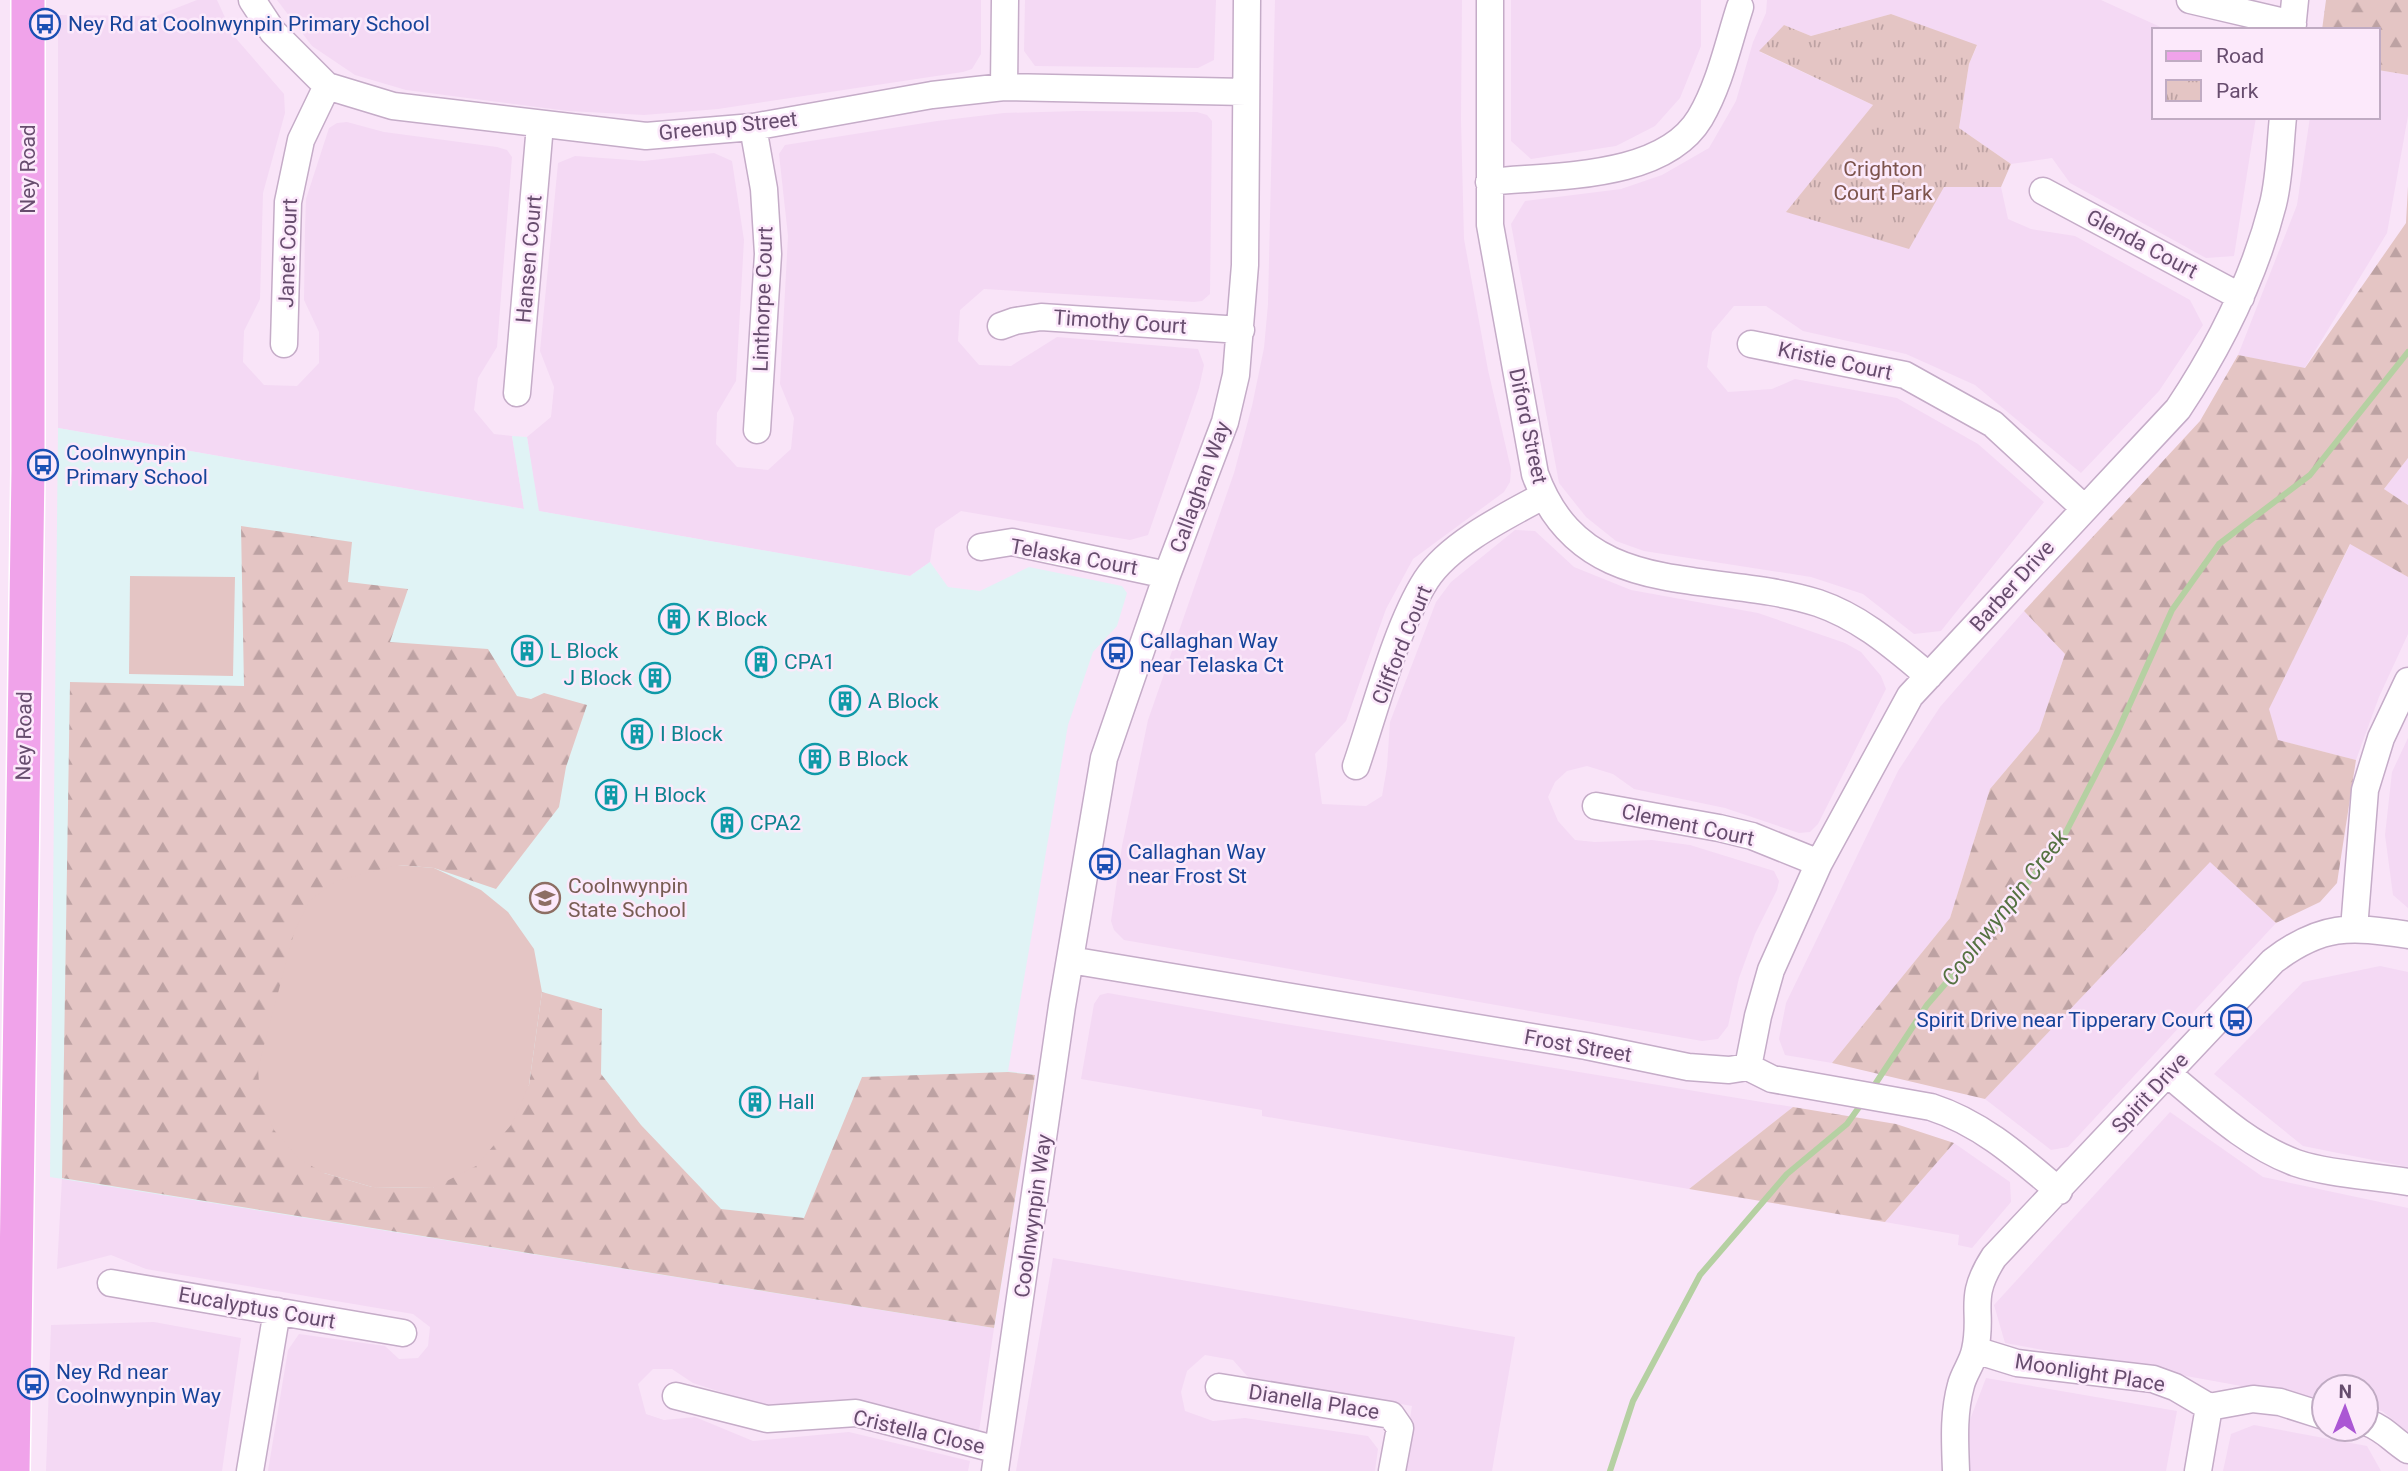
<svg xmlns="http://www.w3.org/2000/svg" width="2408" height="1471" font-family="Roboto,sans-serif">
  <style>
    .residential { fill: #f4d9f4 }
    .education { fill: #e0f3f5 }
    .forest { fill: url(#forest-firs) }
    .park { fill: url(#park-tufts) }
    .pitch { fill: #e4c5c4 }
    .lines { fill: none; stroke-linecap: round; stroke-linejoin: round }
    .stream { stroke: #b5d0a2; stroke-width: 6 }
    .minor-casing { stroke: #c5acc8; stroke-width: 29 }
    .major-casing { stroke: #fff; stroke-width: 36 }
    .minor { stroke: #fff; stroke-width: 26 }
    .major { stroke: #f0a3ea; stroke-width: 33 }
    .labels { text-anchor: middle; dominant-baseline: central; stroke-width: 5; stroke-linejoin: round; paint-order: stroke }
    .transit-label { font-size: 21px; fill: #164399; stroke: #fce9fb; text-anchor: start }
    .street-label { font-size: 21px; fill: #674d6e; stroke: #fce9fb }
    .park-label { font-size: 21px; fill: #7d544c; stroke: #fce9fb }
    .culture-label { font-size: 21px; fill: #0d838f; stroke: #fce9fb; text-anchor: start }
    .education-label { font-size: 21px; fill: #785e54; stroke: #fce9fb; text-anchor: start }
    .water-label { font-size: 23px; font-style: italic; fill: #557242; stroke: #fce9fb }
  </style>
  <defs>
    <pattern id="forest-firs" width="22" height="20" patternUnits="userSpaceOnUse" patternTransform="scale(1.75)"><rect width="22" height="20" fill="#e4c5c4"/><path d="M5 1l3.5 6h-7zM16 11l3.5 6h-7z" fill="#bda2a3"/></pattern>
    <pattern id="park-tufts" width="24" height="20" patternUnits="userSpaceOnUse" patternTransform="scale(1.75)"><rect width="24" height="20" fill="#e4c5c4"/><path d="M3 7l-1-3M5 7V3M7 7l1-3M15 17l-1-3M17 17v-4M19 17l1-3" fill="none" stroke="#bda2a3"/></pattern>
  </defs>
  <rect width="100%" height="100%" fill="#f9e4f8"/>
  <!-- residential -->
  <path class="residential" d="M197,0H217L233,35L284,94L285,113L263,193L260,299L244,331L243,362L264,385L297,386L319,363V332L304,300L305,229L306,199L329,128L337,123L347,122L384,132L497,147L507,150L512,157L497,347L478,378L474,410L494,434L512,436L524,509L58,428V15L156,16Z
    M277,0H981V54L972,69L963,72L718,109L644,115L568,111L406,90L355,75L312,46Z
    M1025,0H1216L1214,60L1198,68L1035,66L1024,51Z
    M1275,0H1462L1461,120L1464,239L1488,370L1511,469L1510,482L1504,492L1413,559L1386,609L1346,721L1315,754L1322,804L1366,806L1382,796L1387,767L1390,722L1436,602L1451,582L1515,530L1535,531L1574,567L1631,590L1758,613L1845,643L1861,652L1881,676L1886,689L1818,824L1810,832L1799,833L1725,808L1634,789L1613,774L1587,766L1567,771L1555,782L1548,797L1558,821L1575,840L1595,842L1652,840L1690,845L1774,871L1779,881L1777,890L1755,934L1739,978L1728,1026L1718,1039L1702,1041L1124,940L1114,930L1111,921L1122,846L1148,720L1234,473L1252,406L1264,348L1268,304Z
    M1511,0H1701V46L1680,98L1655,126L1616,146L1531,159L1511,141Z
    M1767,0H2101L2167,30H2154V117H2256L2234,256L2206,258L2070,183L2052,158L2011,164L1959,128L1969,64L1977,46L1891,14L1811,36L1784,25L1760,52L1873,105L1787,212L1944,187H2001L2008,219L2031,229L2075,236L2190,300L2203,325L2159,391L2081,473L1975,385L1906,354L1803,331L1766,306H1734L1712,332L1707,367L1728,392L1772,389L1795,379L1897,398L1978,444L2044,502L1941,631L1914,634L1863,594L1811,577L1644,551L1616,541L1586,517L1559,483L1511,224L1525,201L1621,189L1662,175L1709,148L1736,101L1753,42L1766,13Z
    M2378,70L2408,75V116L2387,233L2304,369L2238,355L2297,205L2310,117H2378Z
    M1078,111L1197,112L1207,115L1212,121L1210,294L1202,301L1194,302L984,289L960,310L958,341L979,365L1011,366L1057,337L1198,349L1204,365L1199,388L1148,535L1130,540L961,511L935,529L930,562L910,576L538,511L527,437L551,417L554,387L540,351L558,163L575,156L644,161L714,153L732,161L744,240L736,381L717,413L716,444L737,467L768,470L791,449L794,418L780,384L788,236L779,154L785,145L937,121L1004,113Z
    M2408,458V505L2384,489Z
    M2351,543L2408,577V634L2379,697L2356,760L2277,740L2268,709Z
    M2024,611L2065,654L2039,731L1990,789L1950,918L1832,1063L1785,1055L1779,1039L1786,1003L1898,771L1940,707Z
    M2408,738V908L2393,895L2385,835L2392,772Z
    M2210,861L2276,923L2068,1147L2051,1150L1985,1099Z
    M2380,966L2408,972V1167L2303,1146L2214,1074L2303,982Z
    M1108,993L1279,1023L1793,1107L1689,1189L1262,1116V1110L1081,1079L1094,1004L1100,995Z
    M2170,1112L2263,1177L2408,1208V1432L2382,1411L2366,1408V1387H2324V1401L2005,1343L1994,1305Z
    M1954,1143L2010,1182L2011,1202L1972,1248L1958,1245L1959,1235L1885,1222Z
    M62,1178L994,1328L979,1431L853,1403L761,1405L693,1383L672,1369H653L638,1384L646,1414L664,1420L695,1417L753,1441L849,1432L970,1461L968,1471H268L288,1350L299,1334L385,1346L399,1359L418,1358L428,1346L430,1327L413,1314L146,1269L111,1255L57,1269Z
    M1053,1258L1515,1337L1492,1471H1402L1412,1406L1248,1377L1233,1360L1205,1355L1187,1371L1181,1392L1185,1411L1213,1421L1245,1418L1368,1436L1378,1449L1375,1471H1016Z
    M154,1322L241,1338L222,1471H46L51,1325Z
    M1986,1378L2177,1411L2166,1471H1970L1968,1425Z
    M2254,1425L2367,1446L2381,1471H2223L2231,1434Z"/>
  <!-- education -->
  <path class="education" d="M58,428L524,509L512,436L527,437L539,511L910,576L930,562L948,587L980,591L1029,567L1122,586L1127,593L1117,626L1093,652L1068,725L1008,1071L1035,1075L994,1328L50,1177Z"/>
  <!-- forest -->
  <path class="forest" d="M2326,0H2408V75L2378,70V30H2322Z
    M2408,186V458L2384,489L2408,505V577L2350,544L2269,709L2278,740L2356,760L2337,883L2320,902L2276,923L2210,862L1985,1099L1832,1063L1950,918L1990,789L2039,731L2065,654L2024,611L2200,421L2238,355L2305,368L2406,223Z
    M241,526L352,542L348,582L408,589L390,642L488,649L517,696L531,699L544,693L587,705L566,767L559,807L496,889L434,868L398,865L324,1173L372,1187L433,1188L529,1085L542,992L602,1009L601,1074L641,1125L721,1209L804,1218L862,1077L1008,1072L1035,1075L994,1328L62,1178L70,682L244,686Z
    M1793,1107L1896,1124L1954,1143L1885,1222L1689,1189Z"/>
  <!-- park -->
  <path class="park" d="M1891,14L1977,45L1969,64L1959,128L2011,164L2001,187H1944L1909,249L1786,212L1873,105L1759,51L1784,25L1811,36Z"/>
  <!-- pitch -->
  <path class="pitch" d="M130,576L235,577L233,676L129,674Z
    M398,865L434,868L481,890L508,912L534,949L542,992L529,1085L511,1125L476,1166L433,1188L372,1187L324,1173L299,1159L274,1130L260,1099L258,1068L294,933L309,901L336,881Z"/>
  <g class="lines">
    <!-- stream -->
    <path class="stream" d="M1872,1089L1927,1005L1997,924L2066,832L2116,735L2172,610L2219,544L2310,475L2408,352
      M1610,1471L1633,1401L1700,1275L1787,1174L1847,1124L1862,1103"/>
    <!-- minor casing -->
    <g class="minor-casing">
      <path id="minor" d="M252,0L273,32L327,86L393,106L646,136L753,127L932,95L1004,87L1246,92
        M1490,0V225L1535,474C1582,604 1712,569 1818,603C1862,618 1895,648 1929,676
        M2190,0L2293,24
        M2292,30L2295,0
        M1004,87L1005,0
        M753,127L764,189L768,254L757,430
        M1489,182C1553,175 1663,180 1700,118C1720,84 1728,44 1740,7
        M2043,191L2241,297
        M1001,326L1015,321L1041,317L1241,330
        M284,344L288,202L301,140L327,86
        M1751,344L1905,375L1993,424L2083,507
        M517,393L540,125
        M981,547L1012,542L1167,575
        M1356,766C1375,711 1396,627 1426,580C1449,544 1506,516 1543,496
        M1596,806L1719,828L1752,836L1819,863
        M2354,929L2365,790L2381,738L2408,681
        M1070,960L1586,1046L1688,1067L1729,1070L1748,1067L1772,1079L1931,1107C1981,1123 2019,1157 2059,1191
        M1748,1067L1758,1016L1771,970L1819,863L1910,696L2178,409C2220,346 2254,278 2273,204C2280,176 2280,145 2283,117
        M2168,1074C2208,1107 2247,1145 2296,1163C2328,1174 2374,1176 2408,1182
        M111,1283L403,1333
        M1975,1350L2017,1363L2153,1379L2175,1387L2209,1407L2253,1399L2280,1402L2324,1416
        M1219,1387L1391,1415L1400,1428L1392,1471
        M676,1396L767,1419L856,1413L998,1450
        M2366,1422C2385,1429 2391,1439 2408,1450
        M250,1471L277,1311
        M995,1471L1062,1006L1104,758L1167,575L1225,422L1236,375L1245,265L1247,0
        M1956,1471C1955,1442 1953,1414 1961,1385C1964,1373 1973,1362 1975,1350C1984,1310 1966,1300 1994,1257L2273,961C2322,924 2349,926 2408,935
        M2198,1471L2209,1407"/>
    </g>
    <!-- major casing -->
    <g class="major-casing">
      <path id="major" d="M13,1471L28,471V0"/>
    </g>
    <!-- minor -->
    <use href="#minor" class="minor"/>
    <!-- major -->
    <use href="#major" class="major"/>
  </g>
  <!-- icons -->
  <defs>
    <g id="bus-ring" transform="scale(1.575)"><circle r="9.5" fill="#fce9fb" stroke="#1a4fb4" stroke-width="1.5"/><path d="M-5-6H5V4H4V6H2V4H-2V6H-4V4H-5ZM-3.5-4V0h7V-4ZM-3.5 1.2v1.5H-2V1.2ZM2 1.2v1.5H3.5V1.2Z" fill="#1a4fb4"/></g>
    <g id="building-ring" transform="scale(1.575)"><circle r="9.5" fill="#fce9fb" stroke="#0f9aa8" stroke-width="1.5"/><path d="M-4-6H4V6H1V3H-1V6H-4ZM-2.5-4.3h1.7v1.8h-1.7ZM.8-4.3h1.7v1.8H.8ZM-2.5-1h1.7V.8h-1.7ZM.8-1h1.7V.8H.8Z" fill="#0f9aa8"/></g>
    <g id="school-ring" transform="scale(1.575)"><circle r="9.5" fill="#fce9fb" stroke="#8d6e63" stroke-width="1.5"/><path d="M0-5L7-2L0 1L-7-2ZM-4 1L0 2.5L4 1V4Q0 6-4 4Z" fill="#8d6e63"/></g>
  </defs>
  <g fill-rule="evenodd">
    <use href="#bus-ring" x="45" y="24"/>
    <use href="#bus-ring" x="43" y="465"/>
    <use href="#building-ring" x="674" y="619"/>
    <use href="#building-ring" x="527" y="651"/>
    <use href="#bus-ring" x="1117" y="653"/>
    <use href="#building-ring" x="761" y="662"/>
    <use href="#building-ring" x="655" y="678"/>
    <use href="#building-ring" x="845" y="701"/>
    <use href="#building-ring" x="637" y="734"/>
    <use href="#building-ring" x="815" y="759"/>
    <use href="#building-ring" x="611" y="795"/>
    <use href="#building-ring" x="727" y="823"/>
    <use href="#bus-ring" x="1105" y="864"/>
    <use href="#school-ring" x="545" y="898"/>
    <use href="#bus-ring" x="2236" y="1020"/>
    <use href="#building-ring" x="755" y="1102"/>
    <use href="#bus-ring" x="33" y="1384"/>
  </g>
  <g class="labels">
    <!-- transit labels -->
    <g class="transit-label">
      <text x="68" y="24">Ney Rd at Coolnwynpin Primary School</text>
      <text x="66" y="453">Coolnwynpin<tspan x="66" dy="24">Primary School</tspan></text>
      <text x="1140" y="641">Callaghan Way<tspan x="1140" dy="24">near Telaska Ct</tspan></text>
      <text x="1128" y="852">Callaghan Way<tspan x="1128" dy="24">near Frost St</tspan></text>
      <text x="2213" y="1020" text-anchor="end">Spirit Drive near Tipperary Court</text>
      <text x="56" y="1372">Ney Rd near<tspan x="56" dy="24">Coolnwynpin Way</tspan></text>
    </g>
    <!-- street labels -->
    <g class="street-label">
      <text transform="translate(728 126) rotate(-6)">Greenup Street</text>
      <text transform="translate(28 169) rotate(-90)">Ney Road</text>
      <text transform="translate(2142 244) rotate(28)">Glenda Court</text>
      <text transform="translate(288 253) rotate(-88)">Janet Court</text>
      <text transform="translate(529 259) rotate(-85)">Hansen Court</text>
      <text transform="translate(763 299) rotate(-88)">Linthorpe Court</text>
      <text transform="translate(1120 322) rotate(4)">Timothy Court</text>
      <text transform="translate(1835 361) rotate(12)">Kristie Court</text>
      <text transform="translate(1528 426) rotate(78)">Diford Street</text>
      <text transform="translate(1200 487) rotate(-70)">Callaghan Way</text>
      <text transform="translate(1074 557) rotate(10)">Telaska Court</text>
      <text transform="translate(2012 586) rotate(-48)">Barber Drive</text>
      <text transform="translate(1402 645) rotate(-68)">Clifford Court</text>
      <text transform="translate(24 736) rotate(-89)">Ney Road</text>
      <text transform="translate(1688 825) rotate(12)">Clement Court</text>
      <text transform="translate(1578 1046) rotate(10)">Frost Street</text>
      <text transform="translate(2150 1093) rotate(-47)">Spirit Drive</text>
      <text transform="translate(1033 1216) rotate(-82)">Coolnwynpin Way</text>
      <text transform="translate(257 1308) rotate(10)">Eucalyptus Court</text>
      <text transform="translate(2090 1373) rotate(9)">Moonlight Place</text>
      <text transform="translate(1314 1402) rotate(9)">Dianella Place</text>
      <text transform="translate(919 1432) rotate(13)">Cristella Close</text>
    </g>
    <!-- park labels -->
    <g class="park-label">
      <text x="1883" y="169">Crighton<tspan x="1883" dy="24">Court Park</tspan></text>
    </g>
    <!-- culture labels -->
    <g class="culture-label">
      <text x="697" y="619">K Block</text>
      <text x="550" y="651">L Block</text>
      <text x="784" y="662">CPA1</text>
      <text x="632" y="678" text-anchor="end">J Block</text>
      <text x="868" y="701">A Block</text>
      <text x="660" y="734">I Block</text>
      <text x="838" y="759">B Block</text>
      <text x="634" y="795">H Block</text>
      <text x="750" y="823">CPA2</text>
      <text x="778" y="1102">Hall</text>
    </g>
    <!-- education labels -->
    <g class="education-label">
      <text x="568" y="886">Coolnwynpin<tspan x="568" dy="24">State School</tspan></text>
    </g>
    <!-- water labels -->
    <g class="water-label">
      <text transform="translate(2005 908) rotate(-52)">Coolnwynpin Creek</text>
    </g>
  </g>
  <!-- legend -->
  <rect x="2152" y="28" width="228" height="91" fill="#fce9fb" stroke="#c0abc3" stroke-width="2"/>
  <rect x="2166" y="51" width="35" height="10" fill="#f0a3ea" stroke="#c0abc3" stroke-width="2"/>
  <text x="2216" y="63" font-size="21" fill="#674d6e">Road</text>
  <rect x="2166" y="80" width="35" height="21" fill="url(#park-tufts)" stroke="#c0abc3" stroke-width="2"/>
  <text x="2216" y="98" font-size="21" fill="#674d6e">Park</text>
  <!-- north arrow -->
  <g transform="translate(2345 1408) rotate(1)"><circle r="33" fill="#fce9fb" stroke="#c0abc3" stroke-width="2"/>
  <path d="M0-5L12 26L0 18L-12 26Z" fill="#ab57d4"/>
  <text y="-10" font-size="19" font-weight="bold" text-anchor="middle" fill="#674d6e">N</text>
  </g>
</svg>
